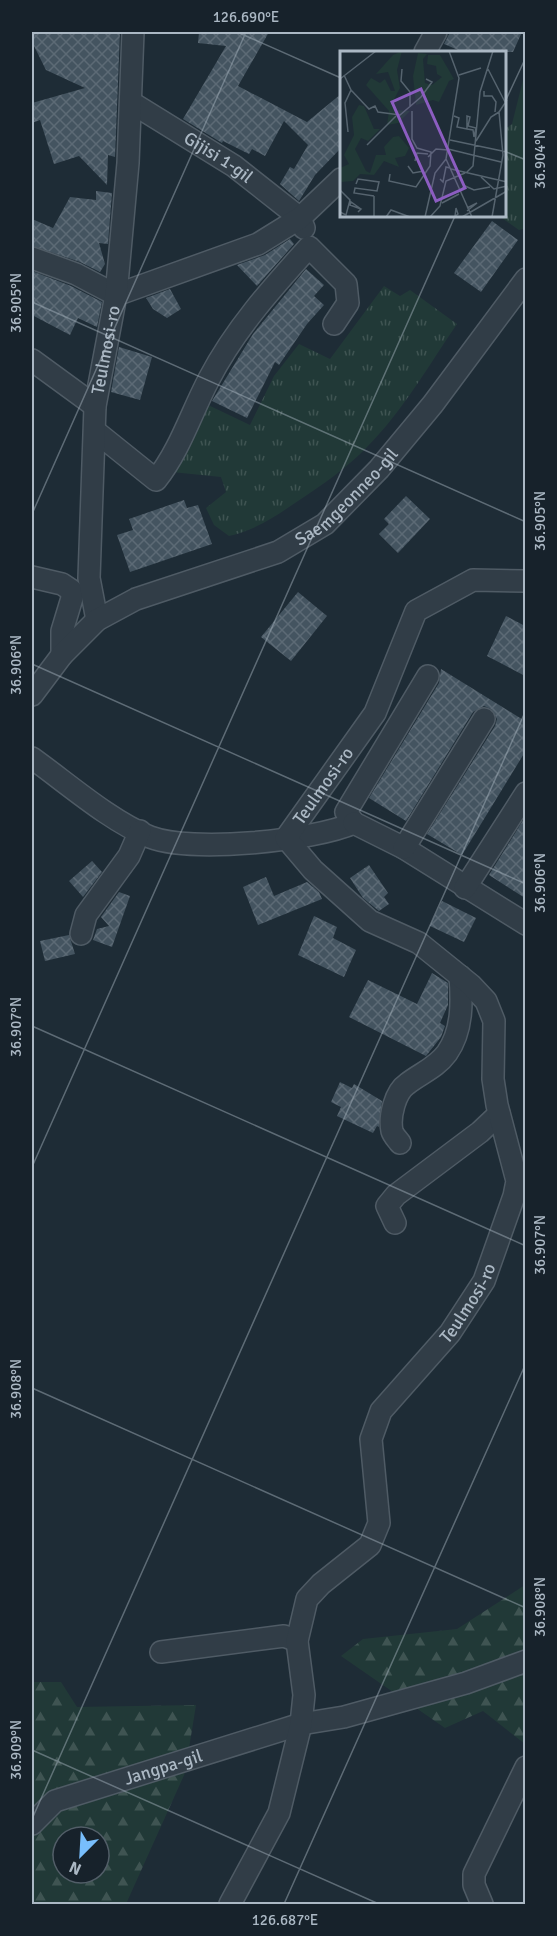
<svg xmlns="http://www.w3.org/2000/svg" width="557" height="1936" font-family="Signika,sans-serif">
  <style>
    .grass { fill: url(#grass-tufts) }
    .forest { fill: url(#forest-firs); fill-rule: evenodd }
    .building { fill: url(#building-cross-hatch) }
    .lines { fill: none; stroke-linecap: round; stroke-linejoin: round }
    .minor-casing { stroke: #4f5b65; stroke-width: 24 }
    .minor { stroke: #313d47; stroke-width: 21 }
    .ticks { fill: none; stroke: #abb8c4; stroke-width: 1.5; stroke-opacity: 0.45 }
    .labels { text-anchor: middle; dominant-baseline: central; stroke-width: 4.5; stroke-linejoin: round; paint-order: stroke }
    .street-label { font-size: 18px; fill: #abb8c4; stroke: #17222b }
    .inset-road { fill: none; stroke: #56646f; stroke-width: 1.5 }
    .view { fill: #8c5dc1; fill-opacity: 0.15; stroke: #8c5dc1; stroke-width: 3 }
    .inset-edge { fill: none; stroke: #abb8c4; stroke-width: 3 }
    .neatline { fill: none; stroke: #abb8c4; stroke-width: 2 }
    .ticks-label { font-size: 15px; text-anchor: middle; fill: #abb8c4 }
  </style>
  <defs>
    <pattern id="grass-tufts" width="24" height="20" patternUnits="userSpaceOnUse" patternTransform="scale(1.5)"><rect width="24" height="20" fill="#213937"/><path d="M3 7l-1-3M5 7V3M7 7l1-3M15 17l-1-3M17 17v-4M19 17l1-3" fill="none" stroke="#3f5452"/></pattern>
    <pattern id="forest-firs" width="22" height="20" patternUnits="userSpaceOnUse" patternTransform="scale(1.5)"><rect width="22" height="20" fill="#213937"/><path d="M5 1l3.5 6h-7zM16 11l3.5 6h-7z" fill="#3f5452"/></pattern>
    <pattern id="building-cross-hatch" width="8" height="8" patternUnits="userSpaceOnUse" patternTransform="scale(1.5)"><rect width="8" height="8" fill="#445460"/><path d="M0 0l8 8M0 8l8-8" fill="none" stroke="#5c6a75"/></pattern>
  </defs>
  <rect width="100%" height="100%" fill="#1e2c36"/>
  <!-- grass -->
  <path class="grass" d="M525,72L526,228L519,230L499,216H504L505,129L512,124Z
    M384,286L400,296L410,290L457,324C429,365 402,412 367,447C347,468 322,485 298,501C276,516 256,530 229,536L214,525L206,508L226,492L221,477L172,472L204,403L250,425L274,376L299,344L330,359Z"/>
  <!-- forest -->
  <path class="forest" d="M525,1585V1744L483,1711L445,1728L341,1656L363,1639L457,1629Z
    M32,1682H61L77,1707L196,1705L185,1773L126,1904H32ZM63,1837H99V1873H63Z"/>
  <!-- building -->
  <path class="building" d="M34,32H120L115,157L108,155L107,185L79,156L54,164L40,120L32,123V103L85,88L46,70L32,42Z
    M199,32H269L238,86L307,122L341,94V148L315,175L299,201L280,184L290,167L294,169L308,145L284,121L265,156L252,149L249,154L223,141L222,143L183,119L226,46L198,43Z
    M450,32H522L513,52H463L444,44Z
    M96,191L112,193L108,244L99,243L105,264L100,272L80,262L32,246V219L53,228L70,197L96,200Z
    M492,221L518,240L481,292L454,273Z
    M290,239L294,244L257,286L237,265L265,255Z
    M306,269L324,285L314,296L324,305L307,324L279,365L275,362L247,418L212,401L253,334Z
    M32,271L71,286L102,302L97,327L78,318L70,335L32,315Z
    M170,289L181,309L167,318L153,309L146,298Z
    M119,347L152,357L140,400L111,392Z
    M406,496L430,519L398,553L379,534L389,524L384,519Z
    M184,500L187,508L198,505L212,544L130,572L117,535L133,530L129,519Z
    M298,592L327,616L291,661L261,637Z
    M506,616L525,626V676L487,656Z
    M441,669L525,721V752L462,855L427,834L495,726L497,719L491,709L484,706L473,712L406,821L369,798L439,683Z
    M525,817V898L489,875Z
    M92,861L102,872L83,897L69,881Z
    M369,865L388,893L384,897L389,904L379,911L363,898L350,878Z
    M266,877L274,896L307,882L319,892L322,899L258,925L243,887Z
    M119,892L130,896L112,947L93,940L97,929L109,926L101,917Z
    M442,901L476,918L464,942L430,926Z
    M314,916L337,927L333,938L356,950L344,977L298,955Z
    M69,935L75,954L45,961L40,941Z
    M432,973L448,983V1005L440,1023L445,1026L441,1037L426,1056L349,1017L368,980L417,1004Z
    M340,1082L352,1088L354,1084L382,1101L379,1127L377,1126L373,1133L337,1116L341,1107L331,1102Z"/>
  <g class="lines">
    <!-- minor casing -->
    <g class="minor-casing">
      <g id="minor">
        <path d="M425,52L436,32"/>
        <path id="s1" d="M132,103L234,166L300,218L304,228"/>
        <path d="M32,258L76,274L116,295L258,244L300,218L341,179"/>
        <path d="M32,360L95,406"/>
        <path d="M95,431L156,480C180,450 191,413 209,379C235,329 272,288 309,247L346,284L348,303L334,324"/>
        <path d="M32,577L62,584L71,590L72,598L62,631V655"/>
        <path id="s2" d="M97,620L89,578L95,406L116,295L128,163L133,32"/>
        <path id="s3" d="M32,695L62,655L97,620L136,599L278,552L325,524L379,469L433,404L526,279"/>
        <path d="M32,758C67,783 110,821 150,837C192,853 313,841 354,823L346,812L428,676"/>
        <path d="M354,823L404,848L526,924"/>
        <path d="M404,848L484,719"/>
        <path d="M465,888L526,793"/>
        <path d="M81,934L86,915L129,856L140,831"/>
        <path d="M400,1143C398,1140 393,1135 392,1131C389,1117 395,1092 407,1084C421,1073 436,1068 447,1053C463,1030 462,1001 460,976"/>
        <path d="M395,1223L387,1206L396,1195L480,1132L499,1114"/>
        <path d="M161,1652L284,1636L297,1641"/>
        <path id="s4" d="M32,1824L55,1801L301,1724L344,1717L466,1683L526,1661"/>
        <path id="s5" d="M230,1904L279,1813L301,1724L304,1695L297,1641L307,1599L321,1584L370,1545L379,1523L371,1439L381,1411L450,1333L484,1281L514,1196L517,1181L497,1105L493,1079L494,1021L486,1001L471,985L419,943L370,921L313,870L286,838L375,713L416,611L473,580L526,581"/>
        <path d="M482,1904L474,1885V1874L526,1767"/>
      </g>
    </g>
    <!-- minor -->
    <use href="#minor" class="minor"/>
  </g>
  <!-- ticks -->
  <path class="ticks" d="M237,32L341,78M504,104L526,57M504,151L526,160M32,302L526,522M32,514L246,32M32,664L526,884M32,1026L526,1246M32,1167L455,216M32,1388L526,1608M32,1750L379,1904M32,1819L526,710M284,1904L526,1363"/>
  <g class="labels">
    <!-- street labels -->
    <g class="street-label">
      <text stroke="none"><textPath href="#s1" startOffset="102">Gijisi 1-gil</textPath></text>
      <text stroke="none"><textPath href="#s2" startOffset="272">Teulmosi-ro</textPath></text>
      <text stroke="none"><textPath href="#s3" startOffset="382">Saemgeonneo-gil</textPath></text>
      <text stroke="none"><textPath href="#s5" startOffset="1324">Teulmosi-ro</textPath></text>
      <text stroke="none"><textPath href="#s5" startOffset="682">Teulmosi-ro</textPath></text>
      <text stroke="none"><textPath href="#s4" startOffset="146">Jangpa-gil</textPath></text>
    </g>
  </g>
  <!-- overview -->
  <g transform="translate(340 51)">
    <rect width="166" height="166" fill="#1e2c36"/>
    <path d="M62,0L57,19L60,37L51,54L56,59L70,60L58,72L47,74L49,60L26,34L31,27L40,32L45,28L51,40H55L48,21L36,23L53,4ZM78,2L87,3L83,8L85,32L92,34L102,26L97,23L96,15L87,13L88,4H100L114,28L109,30L99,51L93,49L76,54L73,25ZM19,54L24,55L34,78H40L28,90L21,87L15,98L26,120L30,122L36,104H46L44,96L53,86L59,85L69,97L65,105L55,107L59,116L44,110L34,124L20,123L13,130L1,131L0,117L9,113L4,104L14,84L12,66Z" fill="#213937"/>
    <path class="inset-road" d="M109,0L119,27L106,108L132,166M62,18L61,30L70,41V56M148,18L165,51M4,24L11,39L5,52L8,81M119,24L141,17M0,28L36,0M11,39L29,58L35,55L38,61L60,64L81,46L92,31L86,28M144,40V45H152L156,51L155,61M114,65L119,67L117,76L127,78L133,79L134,86L136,77L128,75L130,66L127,65V78M110,89L167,101M136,90L151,66L159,61M27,94L56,65M108,98L161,111M88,106L96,98L108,99M75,110L77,102L88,103M68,115L73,122L84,120M111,118L167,131M126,122L133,115L140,41L153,0M50,123L49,130L76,136L90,115L91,101L77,97L72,88V60M141,126L154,138L167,135M100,128L103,131L106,116L110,117M16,133L18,128L39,131L37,140L15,137L14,142L34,145M0,139L10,149L6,164L0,161M118,141L125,135L134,139L150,136M102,152L119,143M127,157L137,152L127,160M18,161L21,158L10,154L11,151L21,158M34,166V145M46,166L51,159L70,166M85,166L95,122L106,108M90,166L100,155L106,130L125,122M114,166L118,163L116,157L115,165M122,166L167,140M152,166L163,104L159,61L167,49"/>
    <path class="view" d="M81,38L125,137L96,150L52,51Z"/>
    <rect width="166" height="166" class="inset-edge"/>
  </g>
  <!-- border -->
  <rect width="557" height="1936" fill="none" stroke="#17222b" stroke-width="66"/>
  <!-- north arrow -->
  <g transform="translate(81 1855) rotate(204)"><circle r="28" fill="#17222b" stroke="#525e68" stroke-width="1.5"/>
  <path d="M0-4.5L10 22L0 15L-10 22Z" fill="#78befc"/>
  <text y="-9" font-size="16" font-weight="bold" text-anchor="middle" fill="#abb8c4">N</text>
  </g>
  <rect x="33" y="33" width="491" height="1870" class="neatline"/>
  <g class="ticks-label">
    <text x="246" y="22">126.690°E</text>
    <text transform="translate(540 159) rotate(-90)" y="5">36.904°N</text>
    <text transform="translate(16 303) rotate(-90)" y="5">36.905°N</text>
    <text transform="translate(540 521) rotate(-90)" y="5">36.905°N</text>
    <text transform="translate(16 665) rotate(-90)" y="5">36.906°N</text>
    <text transform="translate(540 883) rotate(-90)" y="5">36.906°N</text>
    <text transform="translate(16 1027) rotate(-90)" y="5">36.907°N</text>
    <text transform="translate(540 1245) rotate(-90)" y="5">36.907°N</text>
    <text transform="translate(16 1389) rotate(-90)" y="5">36.908°N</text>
    <text transform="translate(540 1607) rotate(-90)" y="5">36.908°N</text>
    <text transform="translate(16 1750) rotate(-90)" y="5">36.909°N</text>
    <text x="285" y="1925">126.687°E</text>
  </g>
</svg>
